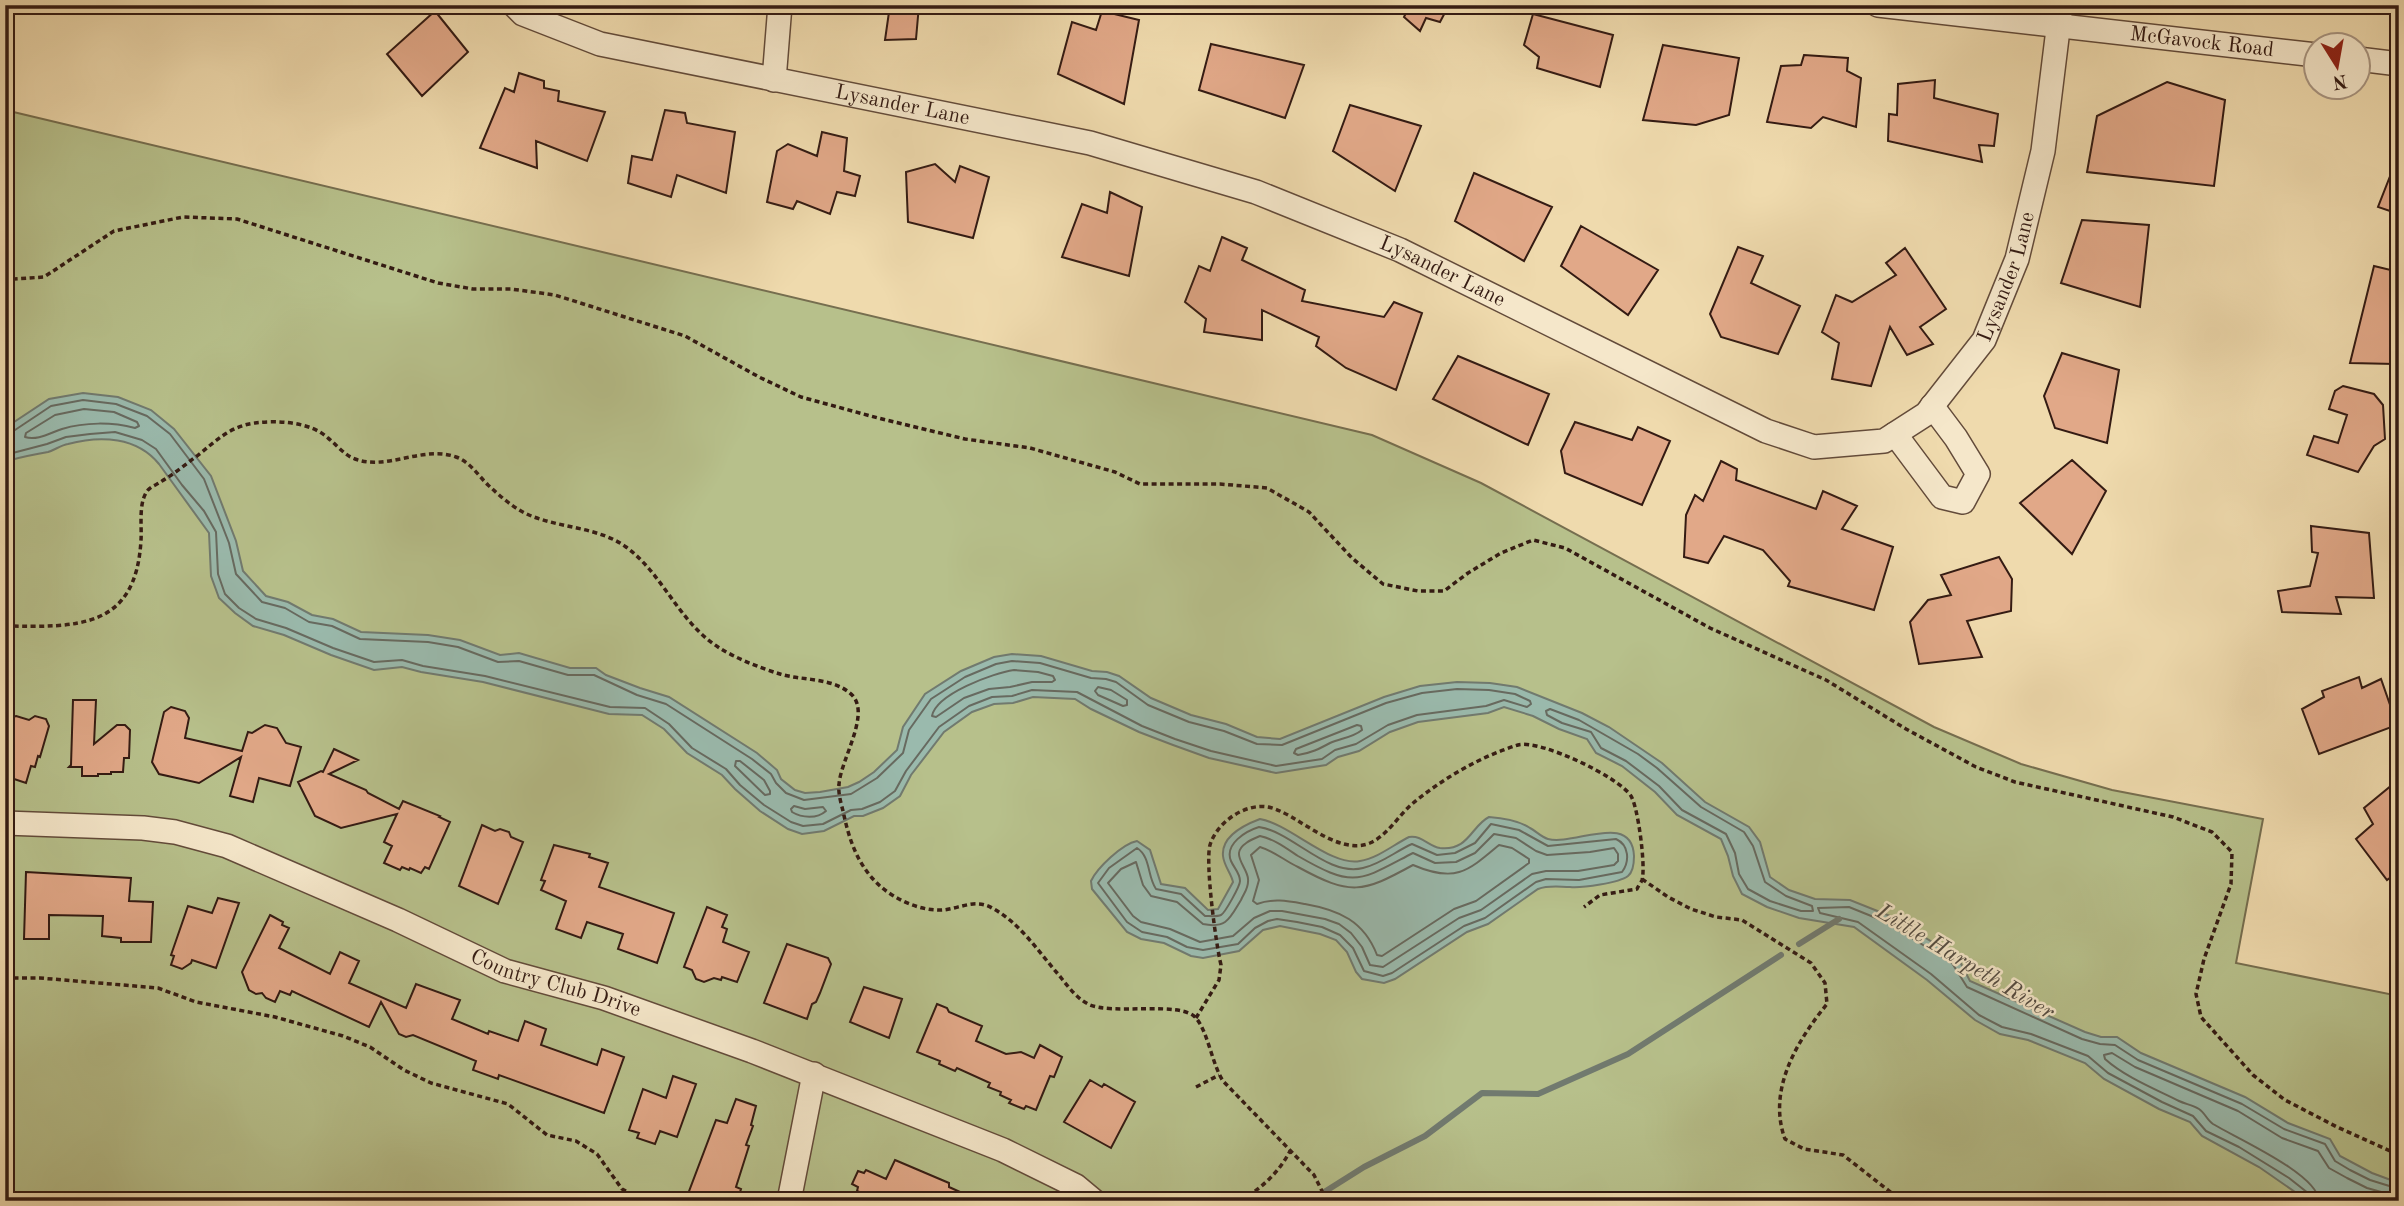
<svg xmlns="http://www.w3.org/2000/svg" width="2404" height="1206" font-family="'Old Standard TT',serif">
  <style>
    .green { fill: #b7c08b; stroke: #766e4f; stroke-width: 2 }
    .water { fill: #9abaad; stroke: #717a6f; stroke-width: 2 }
    .lines { fill: none; stroke-linecap: round; stroke-linejoin: round }
    .shore { stroke: #676a60; stroke-width: 2 }
    .stream { stroke: #717a6f; stroke-width: 6 }
    .building { fill: #e1a888; stroke: #341b13; stroke-width: 2 }
    .minor-casing { stroke: #634b3a; stroke-width: 26 }
    .path { stroke: #341b13; stroke-width: 3.5; stroke-dasharray: 5 3.5; stroke-linecap: butt }
    .minor { stroke: #f5e7ca; stroke-width: 23 }
    .labels { text-anchor: middle; dominant-baseline: central; stroke-width: 5; stroke-linejoin: round; paint-order: stroke }
    .street-label { font-size: 21px; fill: #341b13; stroke: #f5e7ca }
    .water-label { font-size: 23px; font-style: italic; fill: #534b41; stroke: #f5e7ca }
  </style>
  <rect width="100%" height="100%" fill="#efdaad"/>
  <filter id="stains"><feTurbulence type="fractalNoise" baseFrequency=".00286" numOctaves="4"/><feColorMatrix values="0 0 0 0 .2 0 0 0 0 .09 0 0 0 0 .02 0 0 0 .5 -.17"/></filter>
  <radialGradient id="worn" r=".72"><stop offset=".6" stop-color="#630" stop-opacity="0"/><stop offset="1" stop-color="#630" stop-opacity=".3"/></radialGradient>
  <!-- green -->
  <path class="green" d="M5,110L1372,435L1481,483L1934,727L2021,764L2112,790L2263,819L2236,963L2399,996V1201H5Z"/>
  <!-- water -->
  <path class="water" d="M83,393L118,397L151,410L174,429L211,476L236,541L243,571L266,596L288,602L312,615L333,619L361,632L428,635L460,640L500,655L519,653L570,668H596L606,675L640,688L669,697L757,753L777,770L781,779L795,790L805,793L820,792L848,787L859,782L874,772L897,750L903,727L925,694L961,671L994,657L1012,654L1041,656L1092,671L1107,672L1119,676L1151,698L1191,715L1226,724L1257,737L1280,739L1384,697L1420,686L1457,682L1490,683L1517,687L1582,713L1609,727L1662,763L1705,802L1749,827L1760,842L1770,877L1789,890L1815,899L1850,900L1890,916L1958,958L1970,981L2085,1032L2101,1037H2117L2141,1053L2245,1097L2288,1123L2330,1139L2340,1156L2372,1173L2399,1183V1201H2308L2259,1167L2202,1136L2190,1122L2159,1109L2104,1079L2085,1063L2028,1040L2000,1034L1975,1020L1927,980L1854,927L1799,918L1767,907L1742,894L1733,876L1728,856L1721,839L1677,815L1655,792L1622,766L1596,753L1587,739L1559,729L1533,716L1504,707L1488,713L1418,722L1390,732L1359,751L1338,757L1326,765L1276,773L1209,758L1173,745L1139,732L1091,709L1075,699L1033,697L1013,703L994,704L972,712L944,732L911,775L900,796L883,808L863,816H854L824,831L802,834L788,829L760,811L735,789L722,775L687,753L664,729L642,715L609,714L483,682L421,672L402,667L374,670L331,655L284,635L253,626L235,613L219,598L211,576L209,533L159,464C137,437 101,435 68,444C61,445 55,450 48,452C33,455 19,457 5,462V428L49,399Z
    M1489,817C1503,818 1518,820 1530,828C1536,831 1541,837 1548,839C1574,846 1632,811 1634,856C1634,863 1633,872 1628,876C1619,883 1582,888 1570,887C1559,887 1549,885 1538,889L1488,924L1467,932L1395,979L1384,983L1362,979L1356,972L1347,952L1336,940L1320,934L1280,926L1263,930L1239,951L1203,958L1191,956L1164,943L1141,939L1127,932L1092,889L1091,881C1097,868 1122,844 1137,841L1150,850L1161,884L1185,888L1208,910L1218,909L1233,882C1231,873 1224,866 1223,856C1221,836 1244,825 1260,819C1290,824 1331,867 1360,861C1378,858 1393,845 1409,837C1422,835 1428,846 1440,848C1469,851 1471,826 1489,817Z"/>
  <g class="lines">
    <!-- shore -->
    <path class="shore" d="M84,409L114,412L137,422L139,426L135,428C112,422 85,422 62,429C50,433 37,441 25,437L26,433L55,415Z
      M5,433L12,432L51,406L83,400L116,404L147,416L170,434L204,479L229,543L236,574L262,602L285,608L309,622L332,626L360,639L428,642L458,647L498,662L519,661L568,675H594L637,695L666,704L752,759L771,774L776,783L786,793L804,800L851,794L877,778L903,753L909,730L931,699L965,677L996,664L1012,661L1040,663L1091,678L1106,679L1116,682L1148,705L1189,722L1224,731L1257,744L1282,745L1386,703L1422,693L1457,689L1489,690L1515,694L1530,701L1531,704L1527,707L1504,700L1486,706L1417,715L1388,725L1356,744L1335,750L1322,759L1276,766L1211,751L1175,739L1142,726L1077,692L1032,690L1012,696L992,697L969,706L939,727L906,771L895,791L880,802L862,809L851,810L823,824L803,826L791,822L764,805L740,785L726,769L692,748L669,724L645,708L610,707L485,676L423,666L402,660L374,662L333,648L286,628L256,619L239,608L225,594L218,574L216,532L204,511L182,485L156,449L142,440L115,432L90,434L66,437L47,444L5,455
      M1014,670L1038,672L1053,676L1055,680L1052,682H1032L1010,687L989,689L964,698L936,717L932,716C936,694 993,673 1014,670Z
      M1098,687L1111,690L1127,700V705L1123,706L1098,695L1095,691Z
      M1550,709L1579,720L1638,754L1657,768L1701,807L1744,832L1753,846L1765,882L1786,896L1812,906L1813,911H1801L1770,901L1748,889L1739,874L1735,853L1726,834L1682,810L1659,786L1626,761L1601,748L1591,732L1562,723L1547,715L1546,711Z
      M1357,725L1361,726L1362,730C1352,738 1341,738 1330,743C1319,749 1311,753 1298,755L1294,753L1296,749Z
      M736,761H740L764,780L770,791V794L765,795L735,766Z
      M794,806L805,809L823,807L826,811C817,819 802,818 792,812L791,809Z
      M1491,824L1519,830L1548,846L1616,839C1629,845 1630,861 1622,872L1579,880L1546,879L1536,882L1485,918L1464,926L1392,973L1383,976L1364,971L1353,948L1340,935L1322,927L1297,922L1277,919L1268,921L1255,928L1238,944L1203,950L1187,947L1167,937L1142,932L1127,922L1098,883L1109,868L1137,848C1151,857 1147,876 1156,889L1181,894L1205,916C1210,916 1217,917 1221,915C1225,913 1240,886 1240,881C1240,873 1234,868 1231,861C1224,844 1246,831 1259,827C1293,832 1327,877 1363,868C1381,864 1396,851 1412,844L1437,855L1455,853L1475,843Z
      M1494,834L1516,838L1536,851L1547,855L1590,852L1614,848L1618,854V861L1614,865L1578,871H1546L1532,874L1481,910L1459,918L1383,967L1370,965L1362,947L1351,933L1339,924L1325,919L1282,911H1270L1254,918L1233,936L1200,942L1170,929L1141,922L1133,916L1108,883L1121,869L1136,862L1143,885L1151,896L1177,902L1203,924C1227,929 1230,918 1241,900C1244,893 1249,888 1248,879C1248,871 1238,861 1239,853C1240,844 1253,839 1260,836C1274,839 1286,848 1298,856C1355,889 1359,881 1413,853L1435,863L1456,862L1475,853Z
      M1499,845L1512,848L1529,859V863L1476,901L1454,909L1382,956L1377,955C1364,921 1339,910 1305,904C1288,901 1273,898 1257,904L1253,901L1259,880L1251,855L1260,847C1274,851 1285,861 1298,867C1351,896 1362,893 1413,865C1455,883 1467,872 1499,845Z
      M2310,1201L2308,1193L2289,1178L2239,1147L2206,1131L2193,1116L2162,1102L2108,1073L2088,1056L2031,1034L2002,1027L1979,1015L1931,974L1858,922L1820,913L1818,908L1849,907L1886,922L1952,963L1967,987L2082,1039L2100,1044L2115,1045L2138,1060L2242,1104L2284,1129L2325,1144L2335,1161L2350,1170L2370,1180L2399,1189
      M2319,1201C2318,1174 2236,1138 2213,1124C2207,1120 2205,1113 2199,1109C2193,1105 2185,1104 2179,1101C2155,1089 2125,1077 2105,1059L2104,1055L2112,1053L2135,1067L2238,1111L2282,1138L2318,1151L2329,1168L2347,1178L2367,1188L2399,1197"/>
    <!-- stream -->
    <path class="stream" d="M1799,944L1839,919
      M1310,1201L1364,1167L1425,1136L1482,1093L1538,1094L1628,1054L1781,955"/>
  </g>
  <!-- building -->
  <path class="building" d="M890,5H919L916,39L885,40Z
    M1398,5H1449L1440,22L1426,18L1420,31L1404,17L1406,13L1397,11Z
    M435,11L468,52L422,96L387,54Z
    M1102,11L1139,20L1124,104L1058,74L1072,22L1096,30Z
    M1533,14L1613,35L1600,87L1537,68L1539,57L1524,45Z
    M1211,44L1304,65L1285,118L1199,90Z
    M1663,45L1739,58L1729,115L1696,125L1643,120Z
    M1804,55L1848,58L1847,71L1861,78L1856,127L1823,117L1811,128L1767,122L1781,66L1801,65Z
    M519,73L544,81V88L559,91L558,101L605,112L587,161L536,141L537,168L480,148L505,88L514,92Z
    M1935,80L1934,98L1998,114L1994,146L1979,145L1982,162L1888,141L1889,114L1897,115L1898,84Z
    M2167,82L2225,100L2214,186L2087,172L2097,116Z
    M1350,105L1421,126L1395,191L1333,151Z
    M665,110L685,113L687,123L735,132L726,193L677,175L671,197L628,183L632,156L652,160Z
    M822,132L847,138L844,171L860,176L855,196L837,192L830,214L797,201L793,209L767,202L777,151L788,144L817,156Z
    M2398,156H2399V214L2378,207Z
    M935,164L955,182L960,166L989,177L973,238L908,222L906,172Z
    M1474,173L1552,207L1524,261L1455,221Z
    M1110,192L1142,207L1129,276L1062,257L1082,204L1107,213Z
    M2082,220L2149,225L2140,307L2061,283Z
    M1581,226L1658,270L1628,315L1561,266Z
    M1222,237L1247,248L1242,260L1305,290L1302,301L1384,317L1394,302L1422,313L1396,390L1346,368L1316,346L1319,337L1262,310V340L1204,332L1206,319L1185,302L1199,266L1210,271Z
    M1738,247L1763,256L1751,283L1800,306L1778,354L1721,337L1710,314Z
    M1905,248L1946,309L1920,327L1933,344L1907,355L1890,327L1871,386L1832,379L1839,343L1822,332L1836,295L1852,302L1896,275L1886,263Z
    M2374,266L2399,272V345L2395,364L2350,363Z
    M2062,353L2119,370L2107,443L2055,428L2044,396Z
    M1458,356L1549,394L1528,445L1433,399Z
    M2343,386L2374,394L2383,405L2385,439L2374,446L2358,472L2307,455L2314,436L2338,443L2347,415L2329,409L2335,391Z
    M1575,422L1632,440L1638,427L1670,441L1642,505L1565,473L1561,451Z
    M2072,460L2106,491L2072,554L2020,503Z
    M1721,461L1737,469L1736,480L1816,509L1823,491L1857,506L1842,529L1893,547L1874,610L1788,586L1790,581L1763,550L1724,536L1708,563L1684,557L1686,515L1695,495L1703,501Z
    M2311,526L2369,533L2374,598L2336,597L2341,614L2282,612L2278,591L2310,586L2318,553L2312,552Z
    M1999,557L2012,579L2011,611L1967,621L1982,657L1919,664L1910,622L1928,600L1951,595L1941,575Z
    M2359,677L2362,688L2381,679L2397,725L2319,754L2302,709L2324,697L2322,691Z
    M73,700H96L94,744L117,725H125L130,730L129,758H124L123,772H111V774H98V776H82V767H69L71,765Z
    M171,707L185,711L189,718L185,738L242,751L248,732L252,733L265,725L277,728L286,743L301,747L290,786L259,778L253,802L230,796L241,757L199,783L159,774L152,762L164,712Z
    M16,716L29,720L35,716L46,719L49,726L40,757L38,756L35,767L31,766L26,783L5,776V720Z
    M334,749L358,760L329,774L366,790L368,793L399,809L403,801L440,816L439,817L450,822L429,869L425,867L421,873L410,868L409,870L402,867L400,870L384,863L392,846L384,842L397,814L341,828L315,816L298,782L321,771L323,772Z
    M2392,785L2399,794V871L2387,880L2356,839L2373,824L2364,808Z
    M482,825L495,831L500,829L509,832L511,837L523,842L498,904L459,886Z
    M554,845L590,854L589,857L608,863L599,887L674,913L657,963L618,949L623,934L587,922L581,938L556,929L566,901L541,890L545,881L541,880Z
    M26,872L131,878L129,901L153,902L151,942H121V938L102,936L103,916L49,915V939H24Z
    M218,898L239,903L216,968L192,960L191,963L182,969L171,965L174,956L171,955L188,906L212,913Z
    M707,907L727,915L722,927L727,929L723,942L749,952L737,982L722,977L721,980L714,978L704,982L696,979L692,970L684,967Z
    M270,915L283,922L282,925L289,928L279,948L330,974L340,952L359,961L349,983L406,1008L416,984L460,1000L452,1019L488,1034L489,1031L518,1041L525,1021L546,1029L541,1045L597,1065L602,1049L624,1057L604,1113L499,1075L498,1079L473,1070L476,1061L413,1035L406,1037L399,1034L381,1002L369,1027L292,991L290,995L280,991L275,1002L266,998L262,993L256,994L249,990L242,972Z
    M787,944L828,958L831,964L820,993L816,1002L812,1004L807,1019L764,1003Z
    M864,987L902,999L889,1038L850,1022Z
    M937,1004L947,1008L949,1012L982,1026L976,1041L1006,1054L1021,1052L1034,1058L1040,1045L1062,1057L1054,1077L1050,1076L1036,1110L1026,1106L1024,1109L1009,1103L1011,1100L1000,1095L1001,1092L988,1087L990,1083L957,1068L955,1071L939,1064L940,1061L917,1052Z
    M673,1076L696,1084L677,1137L660,1131L655,1144L637,1138L639,1133L629,1130L643,1089L666,1098Z
    M1090,1080L1102,1087L1104,1084L1135,1102L1111,1148L1064,1122Z
    M736,1099L756,1106L751,1125L753,1126L746,1145L749,1146L736,1187L741,1189L737,1201H707L688,1194L716,1120L727,1123Z
    M895,1160L949,1183V1187L980,1201H879L857,1191L858,1187L852,1184L858,1171L864,1173L866,1170L886,1179Z"/>
  <g class="lines">
    <!-- minor casing -->
    <g class="minor-casing">
      <g id="minor">
        <path id="s1" d="M514,5L523,14L600,44L1090,143L1256,192L1400,250L1766,431L1814,447L1884,441L1926,414L1984,340L2017,259L2043,151L2061,5"/>
        <path id="s2" d="M1878,5L2316,55"/>
        <path d="M2358,59L2399,64"/>
        <path d="M774,80L780,5"/>
        <path d="M1895,434L1942,497L1963,502L1978,474L1956,438L1932,406"/>
        <path id="s3" d="M5,823L143,828L175,832L227,846L398,920L505,971L604,998L752,1051L1003,1150L1076,1186L1094,1201"/>
        <path d="M789,1201L814,1074"/>
      </g>
    </g>
    <!-- path -->
    <path class="path" d="M5,275L14,279L44,277L114,231L183,217L237,219L438,283L473,289H511L555,295L685,336L759,377L801,397L878,418L965,439L1030,448L1115,472L1140,484H1220L1267,488L1309,512L1352,558L1383,584L1418,591H1444L1468,573L1501,553L1533,540L1565,548L1710,628L1826,680L1906,729L1976,767L2015,782L2173,817L2212,832L2232,852L2231,884L2204,959L2196,994L2201,1017L2253,1075L2285,1100L2337,1127L2399,1155
      M5,626C77,627 136,630 141,540C142,526 138,502 148,490C153,485 157,485 162,481C174,474 186,464 197,456C216,441 230,426 255,423C278,420 311,422 328,438C337,445 344,455 355,459C387,471 423,445 456,457C470,462 477,474 488,485C500,496 513,508 529,515C559,528 599,527 626,547C663,574 678,621 718,647C735,658 760,668 780,674C803,681 835,677 853,696C870,716 840,761 839,785C838,793 841,803 843,811C849,839 857,865 880,886C896,900 920,911 942,910C959,909 975,898 992,908C1019,922 1038,951 1058,974C1067,985 1075,997 1088,1004C1112,1016 1181,1000 1196,1018C1208,1032 1212,1064 1223,1081L1314,1175L1327,1201
      M1642,879L1668,897L1691,909L1716,917L1742,920L1811,963L1825,983L1827,1004C1797,1041 1767,1090 1785,1139L1804,1149L1843,1155L1902,1201
      M5,978H40L158,988L196,1002L275,1017L343,1036L370,1047L404,1070L431,1083L508,1104L547,1135L576,1141L597,1154L622,1189L634,1195L664,1201
      M1196,1018L1219,980L1221,965C1216,945 1205,863 1210,845C1217,822 1245,803 1268,807C1296,812 1336,857 1370,843C1388,835 1398,816 1412,804C1442,779 1481,756 1518,745C1540,739 1619,777 1631,796C1638,807 1646,867 1642,880C1641,883 1638,886 1637,889L1600,895L1584,907
      M1196,1087L1219,1075
      M1241,1201C1262,1187 1278,1174 1290,1151"/>
    <!-- minor -->
    <use href="#minor" class="minor"/>
  </g>
  <g class="labels">
    <!-- street labels -->
    <g class="street-label">
      <text stroke="none"><textPath href="#s2" startOffset="326">McGavock Road</textPath></text>
      <text stroke="none"><textPath href="#s1" startOffset="404">Lysander Lane</textPath></text>
      <text stroke="none"><textPath href="#s1" startOffset="971">Lysander Lane</textPath></text>
      <text stroke="none"><textPath href="#s1" startOffset="1664">Lysander Lane</textPath></text>
      <text stroke="none"><textPath href="#s3" startOffset="581">Country Club Drive</textPath></text>
    </g>
    <!-- water labels -->
    <g class="water-label">
      <text transform="translate(1965 962) rotate(31)">Little Harpeth River</text>
    </g>
  </g>
  <!-- margin -->
  <rect width="2404" height="1206" fill="none" stroke="#efdaad" stroke-width="28"/>
  <rect x="7" y="7" width="2390" height="1192" fill="none" stroke="#341b13" stroke-width="3.5"/>
  <rect x="14" y="14" width="2376" height="1178" fill="none" stroke="#341b13" stroke-width="2"/>
  <!-- north arrow -->
  <g transform="translate(2337 66) rotate(169)"><circle r="33" fill="#f5e7ca" stroke="#a89581" stroke-width="2"/>
  <path d="M0-5L12 26L0 18L-12 26Z" fill="#8f2418"/>
  <text y="-10" font-size="19" font-weight="bold" text-anchor="middle" fill="#341b13">N</text>
  </g>
  <rect width="100%" height="100%" filter="url(#stains)"/>
  <rect width="100%" height="100%" fill="url(#worn)"/>
</svg>
